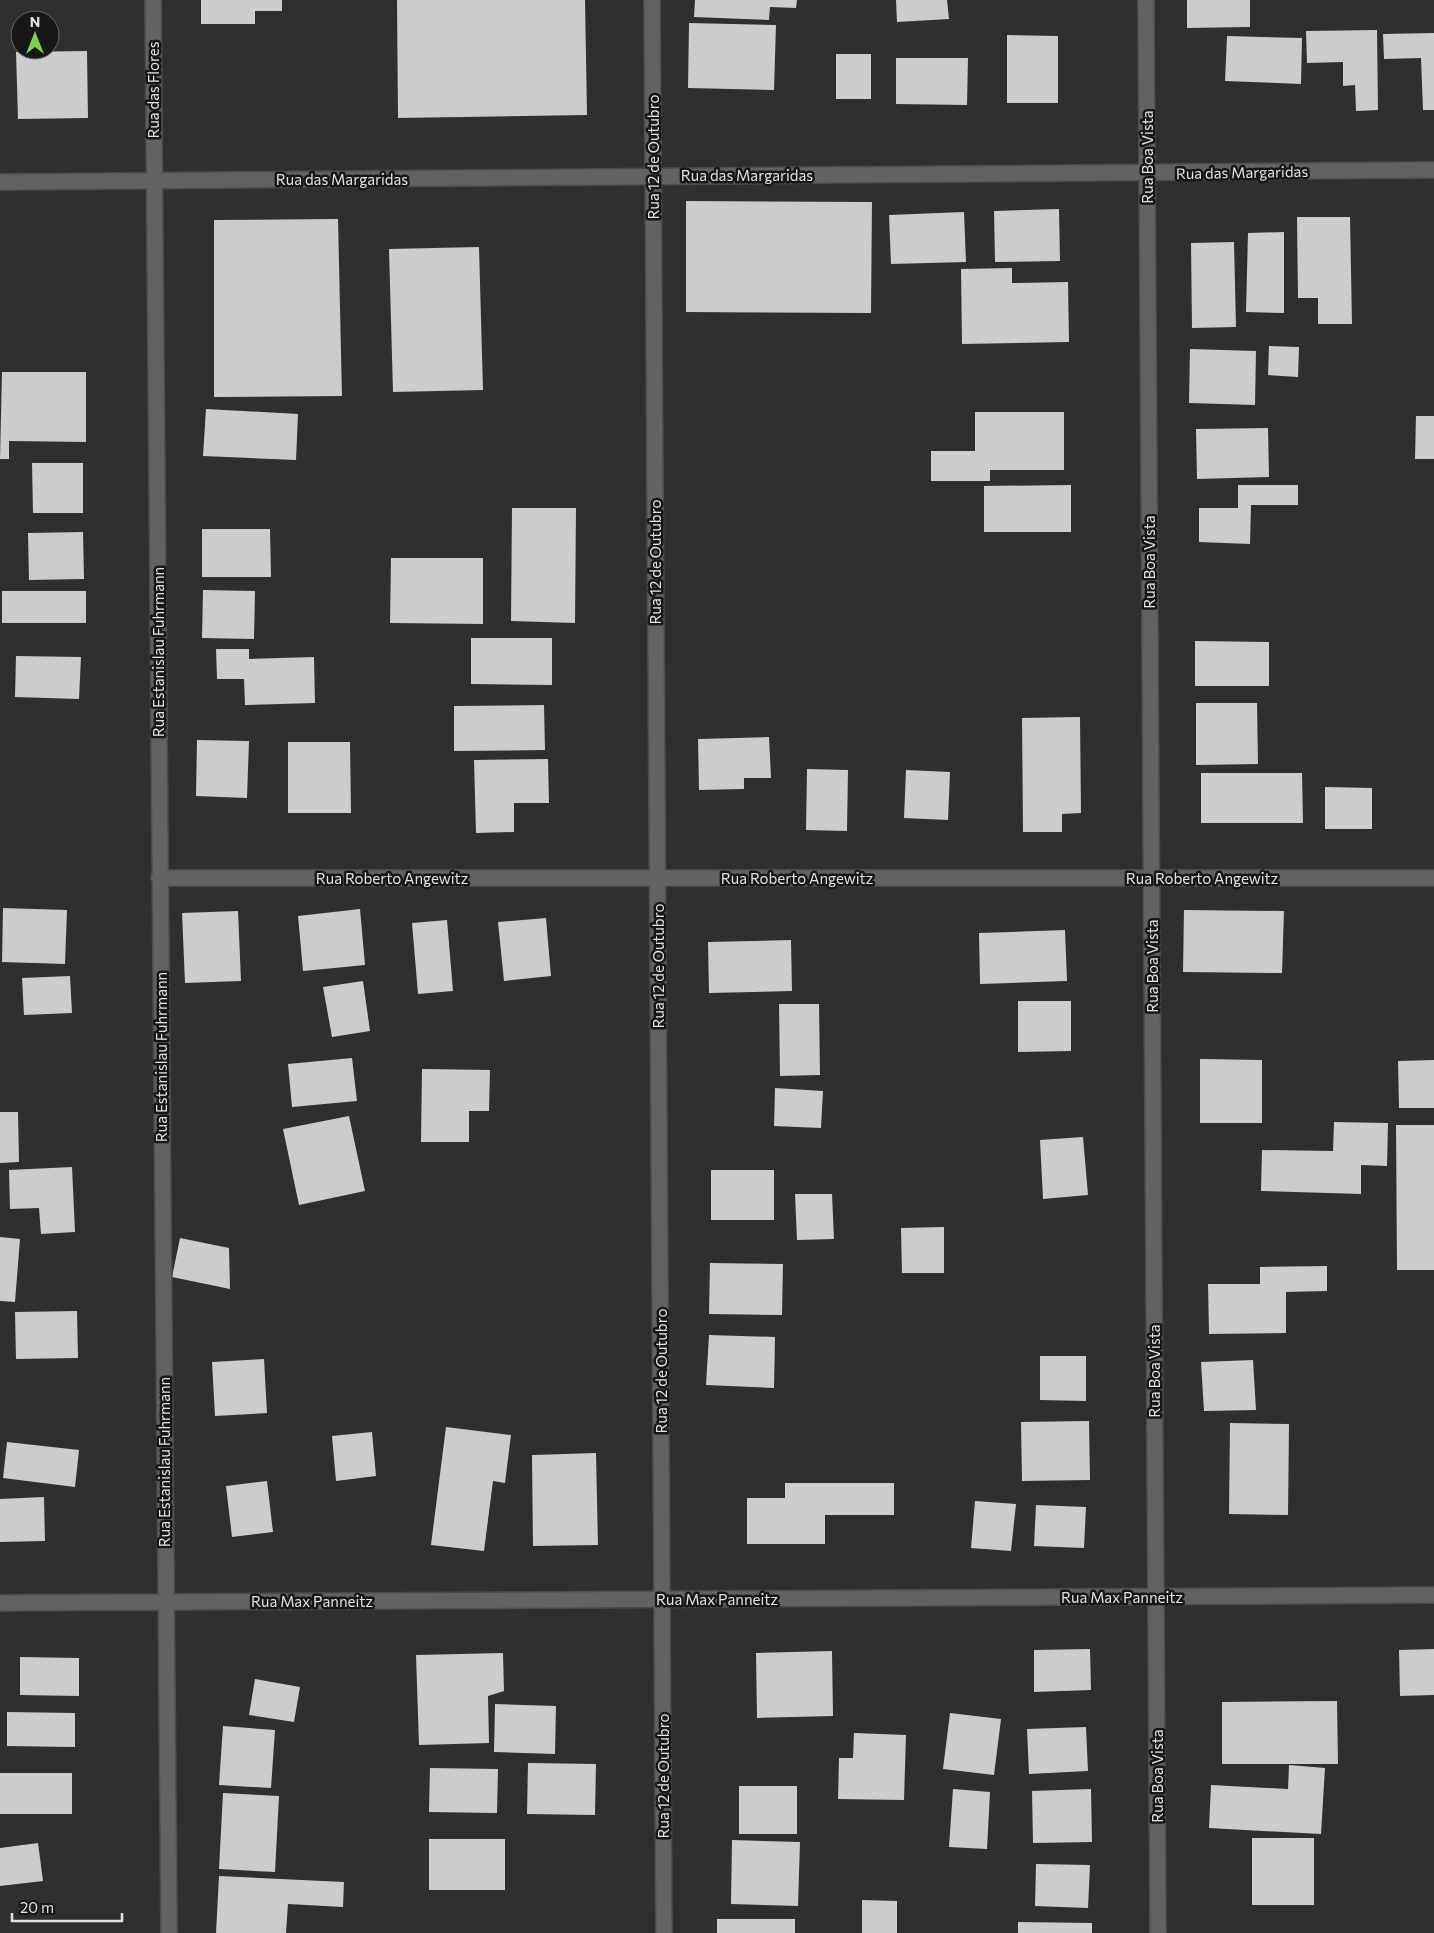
<svg xmlns="http://www.w3.org/2000/svg" width="1434" height="1933" font-family="Commissioner,sans-serif">
  <style>
    .building { fill: #cdcbce }
    .lines { fill: none; stroke-linecap: round; stroke-linejoin: round }
    .minor-casing { stroke: #4d4b4d; stroke-width: 18 }
    .minor { stroke: #626163; stroke-width: 15 }
    .labels { text-anchor: middle; dominant-baseline: central; stroke-width: 5; stroke-linejoin: round; paint-order: stroke }
    .street-label { font-size: 15px; fill: #e2e1e3; stroke: #171718 }
  </style>
  <rect width="100%" height="100%" fill="#2f2e30"/>
  <!-- building -->
  <path class="building" d="M201,0H282V11H255V24H201Z
    M397,0H585L587,115L398,118Z
    M695,0H797L796,8L770,7L769,20L694,17Z
    M896,0H947L949,19L897,22Z
    M1187,0H1250V27L1187,28Z
    M689,23L776,25L774,90L688,88Z
    M1377,30L1378,110L1356,111L1355,85L1343,86V62L1307,63L1306,31Z
    M1434,33V110H1423L1421,58L1384,59L1383,34Z
    M1007,35L1058,36V103H1007Z
    M1227,36L1302,38L1301,84L1225,81Z
    M87,51L88,118L18,119L16,52Z
    M836,54H871V99H836Z
    M896,58H968L967,105L896,104Z
    M686,201L872,202L871,313L686,312Z
    M1059,209L1060,261L995,262L994,211Z
    M964,212L966,262L891,264L889,215Z
    M1297,217H1350L1352,324H1318V298H1298Z
    M338,219L342,396L214,397V220Z
    M1284,232V313L1246,312L1248,233Z
    M1234,242L1236,327L1192,328L1191,243Z
    M479,247L483,390L393,392L389,249Z
    M1012,268V283L1068,282L1069,342L962,344L961,269Z
    M1269,346L1299,347L1298,377L1268,375Z
    M1190,349L1256,351L1255,405L1189,403Z
    M2,372H86V442L9,441V459H0Z
    M206,409L298,414L296,460L203,456Z
    M975,412H1064V470H990V481H931V451H975Z
    M1416,416H1434V459H1415Z
    M1268,428L1269,477L1197,479L1196,429Z
    M32,463H83V513H33Z
    M1071,485V532H984V486Z
    M1238,485H1298V505H1251L1250,544L1199,542V508H1238Z
    M512,508H576L575,623L511,621Z
    M202,529H270L271,577H202Z
    M83,532L84,579L29,580L28,533Z
    M391,558H483V624L390,623Z
    M203,590L255,591L254,639L202,638Z
    M2,591H86V623H2Z
    M471,638H552V685L471,684Z
    M1195,641L1269,642V686H1195Z
    M216,649H249V659L314,657L315,703L245,705L244,679H217Z
    M16,656L81,657L79,699L15,697Z
    M1196,703H1257L1258,764L1196,765Z
    M544,705L545,750L454,751V706Z
    M1080,717L1081,813L1062,814V832H1023L1022,718Z
    M769,737L771,778H744V789L699,790L698,739Z
    M197,740L249,741L247,798L196,796Z
    M288,742H350L351,813H288Z
    M548,759L549,803H514V832L476,833L474,760Z
    M807,769L848,770L847,831L806,830Z
    M906,770L950,772L948,820L904,818Z
    M1201,773H1302L1303,823H1201Z
    M1325,787L1372,788V829H1325Z
    M3,908L67,910L65,964L2,962Z
    M360,909L365,965L303,971L298,916Z
    M1184,910L1284,911L1282,973L1183,972Z
    M238,911L241,981L185,983L182,913Z
    M546,918L551,976L504,981L498,922Z
    M447,920L453,991L418,994L412,923Z
    M1065,930L1067,981L980,984L979,933Z
    M791,940L792,991L709,993L708,942Z
    M70,976L72,1013L24,1015L22,978Z
    M363,981L370,1031L332,1037L323,987Z
    M1018,1001H1071V1051L1018,1052Z
    M779,1004H819L820,1075L780,1076Z
    M352,1058L357,1101L292,1107L288,1064Z
    M1200,1059L1262,1060V1123H1200Z
    M1434,1060V1108H1399L1398,1061Z
    M422,1069L490,1070L489,1111H469V1142H421Z
    M775,1088L823,1091L821,1128L774,1126Z
    M0,1112H18L19,1162L0,1163Z
    M349,1116L365,1191L299,1205L283,1129Z
    M1334,1122L1388,1123L1387,1166L1361,1165V1194L1261,1191L1262,1150L1333,1151Z
    M1396,1125H1434V1270H1397Z
    M1083,1137L1088,1195L1043,1199L1040,1140Z
    M72,1167L75,1232L41,1234L39,1208L10,1209L9,1170Z
    M711,1170H774V1220H711Z
    M795,1194H832L834,1239L797,1240Z
    M944,1227V1273H902L901,1228Z
    M0,1237L20,1239L15,1302L0,1301Z
    M180,1238L229,1248L230,1289L172,1277Z
    M710,1263L783,1264L782,1315L709,1314Z
    M1327,1266V1291L1286,1292V1333L1209,1334L1208,1284H1260V1267Z
    M77,1311L78,1358L16,1359L15,1312Z
    M709,1335L775,1337L774,1388L706,1385Z
    M1040,1356H1086V1401L1040,1400Z
    M264,1359L267,1413L215,1416L212,1362Z
    M1253,1360L1256,1410L1204,1411L1201,1362Z
    M1089,1421L1090,1480L1022,1481L1021,1422Z
    M1230,1423L1289,1424L1288,1515L1229,1514Z
    M446,1427L511,1435L505,1483L493,1481L484,1551L431,1545Z
    M372,1432L376,1476L336,1481L332,1436Z
    M7,1442L79,1450L75,1487L3,1478Z
    M596,1453L598,1545L533,1546L532,1455Z
    M267,1481L273,1532L232,1537L226,1486Z
    M785,1483H894V1515H825V1544H747V1498H785Z
    M44,1497L45,1541L0,1542V1499Z
    M975,1501L1016,1504L1011,1551L971,1548Z
    M1036,1505L1086,1507L1084,1548L1034,1546Z
    M1090,1649L1091,1690L1034,1692V1650Z
    M1434,1649V1695L1400,1696L1399,1650Z
    M832,1651L833,1716L757,1718L756,1653Z
    M503,1653L504,1691L488,1696L489,1743L419,1745L416,1655Z
    M20,1657L79,1658V1696L20,1695Z
    M255,1679L300,1687L294,1722L249,1715Z
    M1337,1701L1338,1764H1222V1702Z
    M495,1704L556,1706L555,1754L494,1752Z
    M7,1712L75,1713V1747L7,1746Z
    M950,1713L1001,1719L994,1775L943,1769Z
    M223,1726L275,1730L271,1788L219,1785Z
    M1086,1727L1088,1771L1029,1774L1027,1729Z
    M854,1733L906,1735L904,1800L838,1799L839,1758H853Z
    M528,1763L596,1764L595,1815L527,1814Z
    M1289,1765L1325,1768L1321,1834L1209,1828L1211,1785L1288,1789Z
    M430,1768L498,1769L497,1813L429,1812Z
    M0,1773H72V1814H0Z
    M739,1786H797V1834H739Z
    M953,1789L990,1792L987,1849L949,1847Z
    M1091,1789L1092,1842L1033,1843L1032,1791Z
    M223,1793L279,1796L275,1872L219,1869Z
    M1252,1838H1314V1905H1252Z
    M429,1839H505V1890H429Z
    M732,1840L800,1842L798,1906L731,1904Z
    M38,1843L43,1881L0,1886V1848Z
    M1036,1864L1090,1865L1088,1908L1035,1906Z
    M219,1876L344,1882L343,1907L288,1904L286,1933H216Z
    M862,1900L897,1901V1933H862Z
    M717,1919H795V1933H717Z
    M1018,1922L1092,1923V1933H1018Z"/>
  <g class="lines">
    <!-- minor casing -->
    <g class="minor-casing">
      <path id="minor" d="M153,0L169,1933
        M652,0L664,1933
        M1146,0L1158,1933
        M0,182L1434,170
        M159,878H1434
        M0,1603L1434,1595"/>
    </g>
    <!-- minor -->
    <use href="#minor" class="minor"/>
  </g>
  <g class="labels">
    <!-- street labels -->
    <g class="street-label">
      <text transform="translate(153 90) rotate(-90)">Rua das Flores</text>
      <text transform="translate(653 157) rotate(-90)">Rua 12 de Outubro</text>
      <text transform="translate(1147 157) rotate(-90)">Rua Boa Vista</text>
      <text transform="translate(1242 172) rotate(-1)">Rua das Margaridas</text>
      <text x="747" y="175">Rua das Margaridas</text>
      <text x="342" y="179">Rua das Margaridas</text>
      <text transform="translate(655 562) rotate(-90)">Rua 12 de Outubro</text>
      <text transform="translate(1149 562) rotate(-90)">Rua Boa Vista</text>
      <text transform="translate(158 652) rotate(-90)">Rua Estanislau Fuhrmann</text>
      <text x="392" y="878">Rua Roberto Angewitz</text>
      <text x="797" y="878">Rua Roberto Angewitz</text>
      <text x="1202" y="878">Rua Roberto Angewitz</text>
      <text transform="translate(658 966) rotate(-90)">Rua 12 de Outubro</text>
      <text transform="translate(1152 966) rotate(-90)">Rua Boa Vista</text>
      <text transform="translate(161 1057) rotate(-90)">Rua Estanislau Fuhrmann</text>
      <text transform="translate(661 1371) rotate(-90)">Rua 12 de Outubro</text>
      <text transform="translate(1154 1371) rotate(-90)">Rua Boa Vista</text>
      <text transform="translate(164 1462) rotate(-90)">Rua Estanislau Fuhrmann</text>
      <text x="1122" y="1597">Rua Max Panneitz</text>
      <text x="717" y="1599">Rua Max Panneitz</text>
      <text x="312" y="1601">Rua Max Panneitz</text>
      <text transform="translate(663 1776) rotate(-90)">Rua 12 de Outubro</text>
      <text transform="translate(1157 1776) rotate(-90)">Rua Boa Vista</text>
    </g>
  </g>
  <!-- north arrow -->
  <g transform="translate(35 35)"><circle r="24" fill="#171718" stroke="#686869"/>
  <path d="M0-4L9 19L0 12L-9 19Z" fill="#7fd052"/>
  <text y="-8" font-size="14" font-weight="bold" text-anchor="middle" fill="#e2e1e3">N</text>
  </g>
  <!-- scale -->
  <path d="M12 1913v8h110v-8" fill="none" stroke="#e2e1e3" stroke-width="2.5"/>
  <text x="20" y="1913" font-size="15" fill="#e2e1e3" stroke="#171718" stroke-width="4" paint-order="stroke">20 m</text>
</svg>
